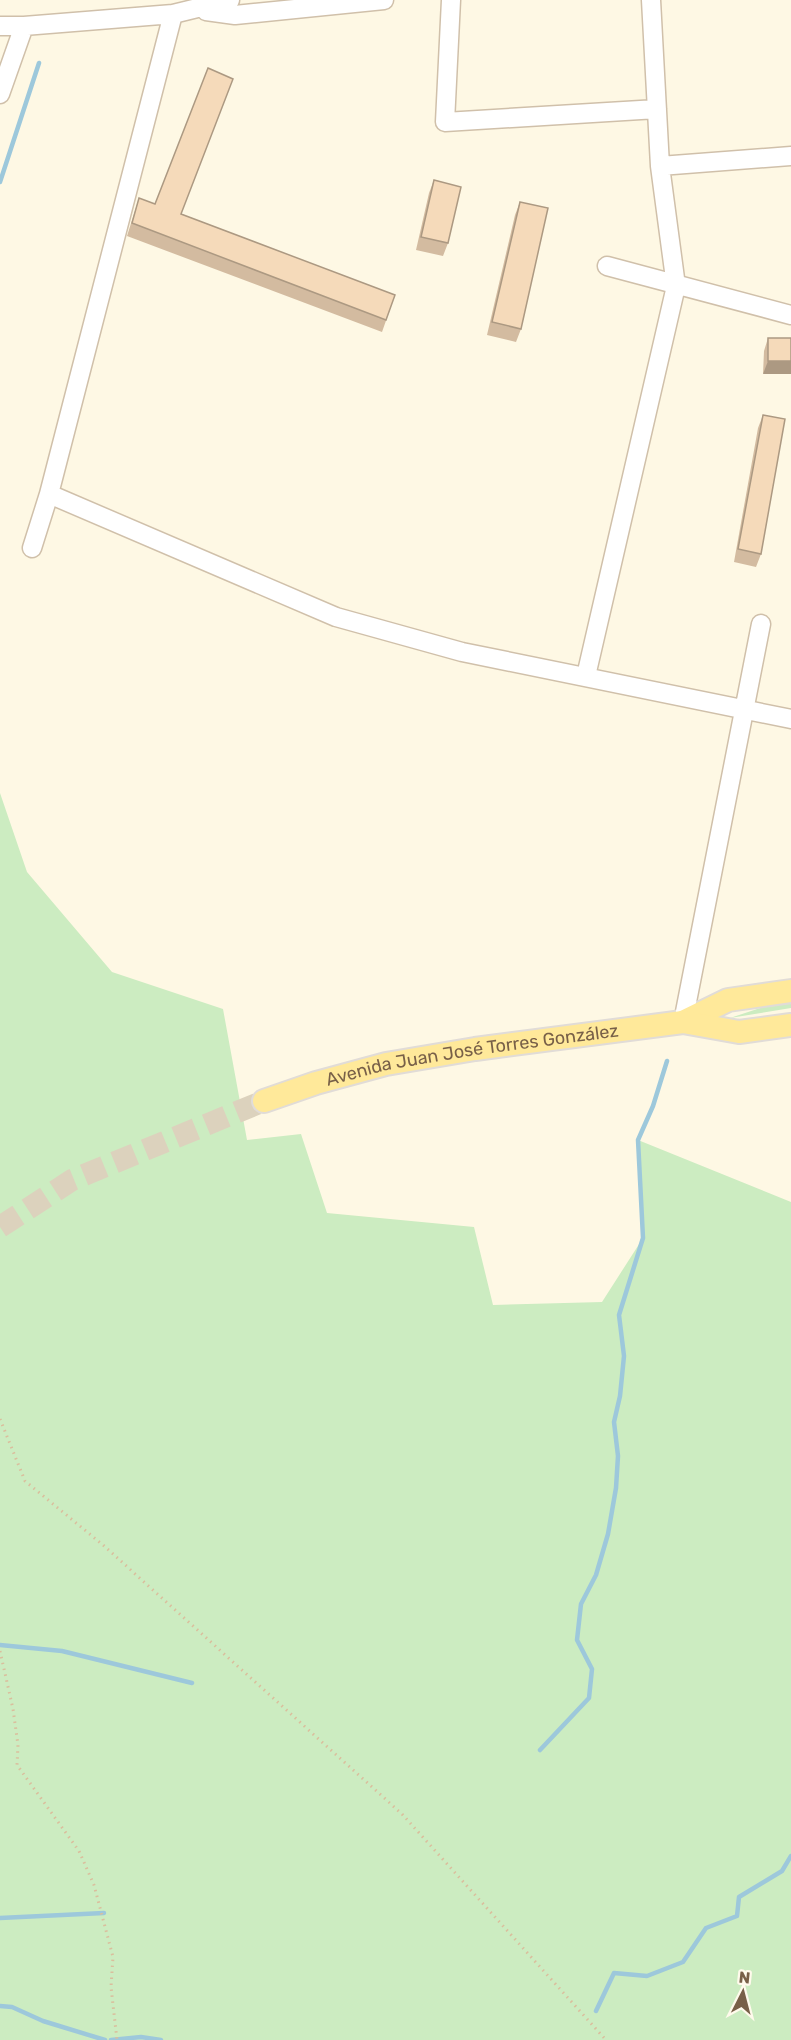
<svg xmlns="http://www.w3.org/2000/svg" width="791" height="2040" font-family="Rubik,sans-serif">
  <style>
    .green { fill: #ccecc1 }
    .lines { fill: none; stroke-linecap: round; stroke-linejoin: round }
    .stream { stroke: #9dc8db; stroke-width: 4.5 }
    .major-tunnel { stroke: #dcd2bd; stroke-width: 22; stroke-dasharray: 22 11; stroke-linecap: butt }
    .minor-casing { stroke: #d0c0aa; stroke-width: 21 }
    .major-casing { stroke: #e1dcd7; stroke-width: 26 }
    .path { stroke: #dabe9d; stroke-width: 3; stroke-dasharray: 1.5 4.5; stroke-linecap: butt }
    .minor { stroke: #fff; stroke-width: 18 }
    .major { stroke: #ffe99a; stroke-width: 22 }
    .wall { fill: #d3bba0 }
    .shaded-wall { fill: #ac9982 }
    .building { fill: #f5daba; stroke: #ac9982; stroke-width: 1.5 }
    .labels { text-anchor: middle; dominant-baseline: central; stroke-width: 6; stroke-linejoin: round; paint-order: stroke }
    .street-label { font-size: 18px; fill: #786048; stroke: #fffaec }
  </style>
  <rect width="100%" height="100%" fill="#fef8e4"/>
  <!-- green -->
  <path class="green" d="M0,793L27,872L112,972L223,1009L247,1140L301,1134L327,1213L474,1227L493,1305L602,1302L643,1238L638,1140L791,1202V2040H0Z
    M791,999V1008L730,1018L785,1000Z"/>
  <g class="lines">
    <!-- stream -->
    <path class="stream" d="M0,182L39,63
      M0,1645L62,1651L192,1683
      M540,1750L589,1698L592,1669L577,1640L581,1604L596,1575L608,1534L616,1488L618,1456L614,1422L620,1396L624,1356L619,1315L643,1238L638,1140L653,1106L667,1061
      M0,1918L104,1913
      M0,2006L12,2007L43,2021L105,2040
      M596,2011L614,1973L647,1976L683,1962L706,1928L737,1916L739,1897L782,1871L791,1856
      M111,2040L141,2037L161,2040"/>
    <!-- major-tunnel -->
    <path class="major-tunnel" d="M0,1227L72,1180L264,1101"/>
    <!-- minor casing -->
    <g class="minor-casing">
      <path id="minor" d="M451,0L445,122L657,109
        M206,11L235,15L384,0
        M0,26H24L173,14L230,0
        M0,94L24,26
        M660,166L791,156
        M607,266L791,315
        M49,494L336,617L462,652L791,719
        M32,548L49,494L173,14
        M586,676L676,286L660,166L651,0
        M683,1022L761,624"/>
    </g>
    <!-- major casing -->
    <g class="major-casing">
      <g id="major">
        <path d="M683,1022L728,1000L791,991"/>
        <path id="s1" d="M264,1101L316,1083L386,1064L475,1049L683,1022L739,1032L791,1025"/>
      </g>
    </g>
    <!-- path -->
    <path class="path" d="M0,1419L25,1481L103,1545L402,1814L606,2040
      M0,1651L13,1709L18,1745L17,1765L79,1851L94,1885L113,1957L111,1987L117,2040"/>
    <!-- minor -->
    <use href="#minor" class="minor"/>
    <!-- major -->
    <use href="#major" class="major"/>
  </g>
  <!-- wall -->
  <path class="wall" d="M434,180L448,243L443,256L416,250L429,193Z
    M139,198L395,295L382,332L127,236Z
    M520,202L521,329L516,342L487,335L515,215Z
    M768,338H791L763,374L764,351Z
    M763,415L761,554L756,567L734,562L758,428Z"/>
  <!-- shaded-wall -->
  <path class="shaded-wall" d="M768,361H791V374H763Z"/>
  <!-- building -->
  <path class="building" d="M208,68L233,79L181,214L395,295L386,320L132,223L139,198L155,204Z
    M434,180L461,187L448,243L421,237Z
    M520,202L548,208L521,329L492,322Z
    M768,338H791V361H768Z
    M763,415L785,419L761,554L738,549Z"/>
  <g class="labels">
    <!-- street labels -->
    <g class="street-label">
      <text stroke="none"><textPath href="#s1" startOffset="214">Avenida Juan José Torres González</textPath></text>
    </g>
  </g>
  <!-- north arrow -->
  <g transform="translate(743 1992) rotate(6)" stroke="#fffaec" stroke-width="4.5" paint-order="stroke">
  <path d="M0-4.5L10 22L0 15L-10 22Z" fill="#786048"/>
  <text y="-9" font-size="16" font-weight="bold" text-anchor="middle" fill="#786048">N</text>
  </g>
</svg>
